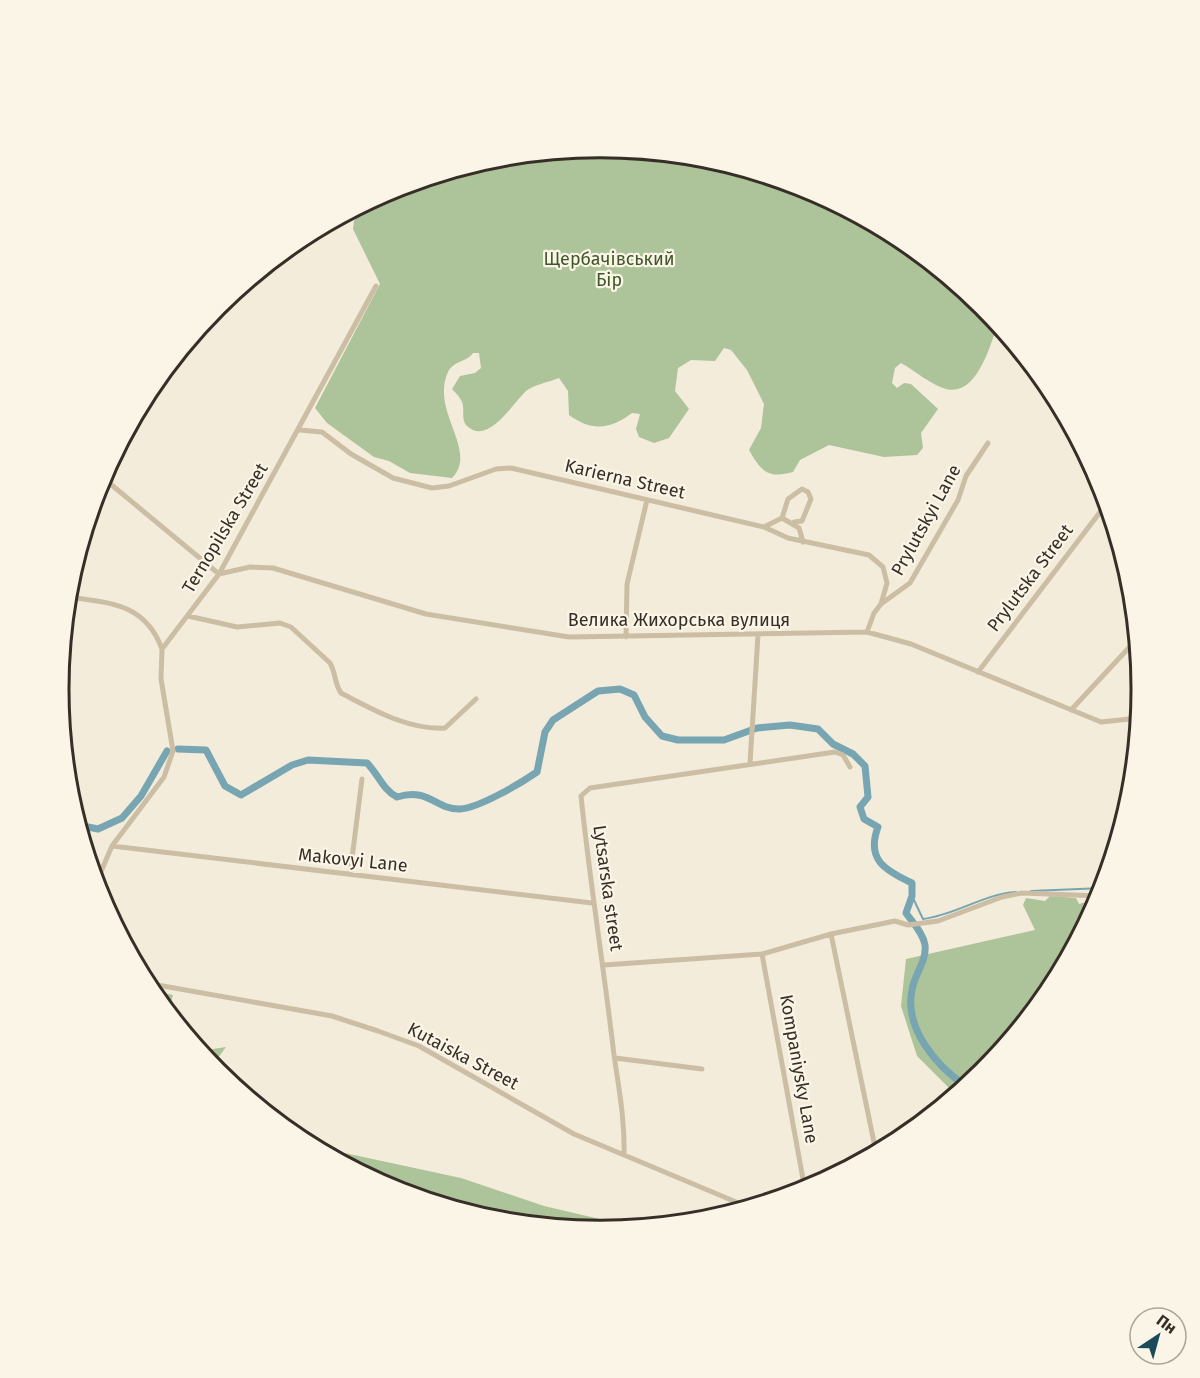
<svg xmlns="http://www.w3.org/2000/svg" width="1200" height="1378" font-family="'Fira Sans',sans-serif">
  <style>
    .green { fill: #adc399 }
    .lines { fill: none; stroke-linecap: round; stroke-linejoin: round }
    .stream { stroke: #77a5b2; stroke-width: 2 }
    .canal { stroke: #77a5b2; stroke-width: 7 }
    .street { stroke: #ccbea5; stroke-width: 5 }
    .labels { text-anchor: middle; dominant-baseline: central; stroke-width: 4.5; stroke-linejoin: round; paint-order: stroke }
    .park-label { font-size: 18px; fill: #3e5729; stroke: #faf5e7 }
    .street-label { font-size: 18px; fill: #372f27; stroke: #faf5e7 }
    .rim { fill: none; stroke: #372f27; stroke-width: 3 }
  </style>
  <rect width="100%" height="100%" fill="#f3ecda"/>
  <!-- green -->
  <path class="green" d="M600,148L706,158L808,189L901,239L983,306L998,324C990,345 977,397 946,389C931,385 914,370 901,363L895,368L892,383L897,388L904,383L911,384L938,409L921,433L923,448L917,455L884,457L829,445L800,460L793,472C768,479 761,471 749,450L761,428L764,404L747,370L731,350L724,348L715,361L691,360L678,368L675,391L689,409L669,438L654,443L639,437L636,429L640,414L632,413C611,429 592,432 569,415L568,391L559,378C549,382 532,385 525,392C513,403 488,446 467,426C460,419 466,408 461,400C459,396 455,392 452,389L460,376L475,373L481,368L479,353H473C467,362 453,361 448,372C430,412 479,450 452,478L410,473L389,461L374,457L327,423L315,408L380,284L353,229L354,221L368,202L393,189L495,158Z
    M1050,896L1076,898L1079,904L1099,898L1050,990L983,1072L955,1094L917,1056L901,1006L906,959L1035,930L1023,905L1026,898L1045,901Z
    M150,990L173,995L168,1012Z
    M226,1047L212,1066L200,1051Z
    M326,1149L461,1178L544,1206L604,1220L599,1225L612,1229L600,1230L494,1220L392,1189L322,1151Z"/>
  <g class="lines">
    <!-- stream -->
    <path class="stream" d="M1031,891L1103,888
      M912,896L923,919C956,915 983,894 1016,892"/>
    <!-- canal -->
    <path class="canal" d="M178,749L206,750L225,786L241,795L292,765L308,760L367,763C378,774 383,790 397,797C429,787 436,810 460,809C479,808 521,783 537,772L545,732L553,720L598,691L620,689L634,695L645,717L662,736L678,740H724L757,728L790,725L818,729L833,744L853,754L865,766L868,797L860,807L864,819L878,827C866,859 884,870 912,883V896L906,913C913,923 923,933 925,945C927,961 914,975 912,990C904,1028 936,1066 966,1086
      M78,825L98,829L122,818L141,796L167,751"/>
    <!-- street -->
    <path class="street" d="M296,241L308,234
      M300,430L322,432L351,454L393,478L432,488L449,486L496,469L511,468L764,527L788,538L869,555L883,567L887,583L881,604L874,613L867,632
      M102,477L219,574L250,567L273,568L426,614L569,637L867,632L911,644L1101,722L1139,718
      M782,518L799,528L803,542
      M764,527L782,518L788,499L802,489L808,492L811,499L802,521L794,522
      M68,597C110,603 145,603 162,649
      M881,604L910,583L958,500L966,476L988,443
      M188,616L237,627L280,623L291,627L330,663C336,673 334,683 341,693C374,710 408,730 445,728L476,699
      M626,637L627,584L647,500
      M978,672L1107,503
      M1071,710L1137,639
      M750,763L758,635
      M112,846L592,903
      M350,874L362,779
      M96,883L112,846L164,777L173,751L161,679L162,649L219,574L376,286
      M831,934L876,1152
      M762,954L805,1190
      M604,965L762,954L831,934L895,921L908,925L938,921L1002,897L1022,893L1100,896
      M146,983L332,1016L378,1031L419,1046L574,1134L748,1207
      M615,1058L702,1069
      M624,1155C625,1121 619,1089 614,1055C604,969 590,883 581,796L590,788L835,752L843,755L850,767"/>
  </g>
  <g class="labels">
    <!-- park labels -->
    <g class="park-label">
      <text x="609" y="259">Щербачівський<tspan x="609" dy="21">Бір</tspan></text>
    </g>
    <!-- street labels -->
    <g class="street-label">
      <text transform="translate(625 479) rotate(13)">Karierna Street</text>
      <text transform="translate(926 520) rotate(-61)">Prylutskyi Lane</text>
      <text transform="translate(225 528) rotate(-59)">Ternopilska Street</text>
      <text transform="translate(1030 578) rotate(-53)">Prylutska Street</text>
      <text x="679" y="620">Велика Жихорська вулиця</text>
      <text transform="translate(353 860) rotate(6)">Makovyi Lane</text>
      <text transform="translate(608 888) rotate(82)">Lytsarska street</text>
      <text transform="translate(463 1056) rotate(28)">Kutaiska Street</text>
      <text transform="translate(799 1069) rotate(80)">Kompaniysky Lane</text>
    </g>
  </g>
  <!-- crop -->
  <path d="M0 0H1200V1378H0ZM69 689a531 531 0 1 1 1062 0a531 531 0 1 1-1062 0Z" fill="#faf5e7" fill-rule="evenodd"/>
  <path class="rim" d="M69 689a531 531 0 1 1 1062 0a531 531 0 1 1-1062 0Z"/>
  <!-- north arrow -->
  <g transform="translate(1158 1336) rotate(36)"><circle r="28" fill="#faf5e7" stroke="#aca69a" stroke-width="1.5"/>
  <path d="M0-4.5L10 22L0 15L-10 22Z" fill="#1a4b5b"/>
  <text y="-9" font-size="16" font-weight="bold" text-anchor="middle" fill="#372f27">Пн</text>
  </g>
</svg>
